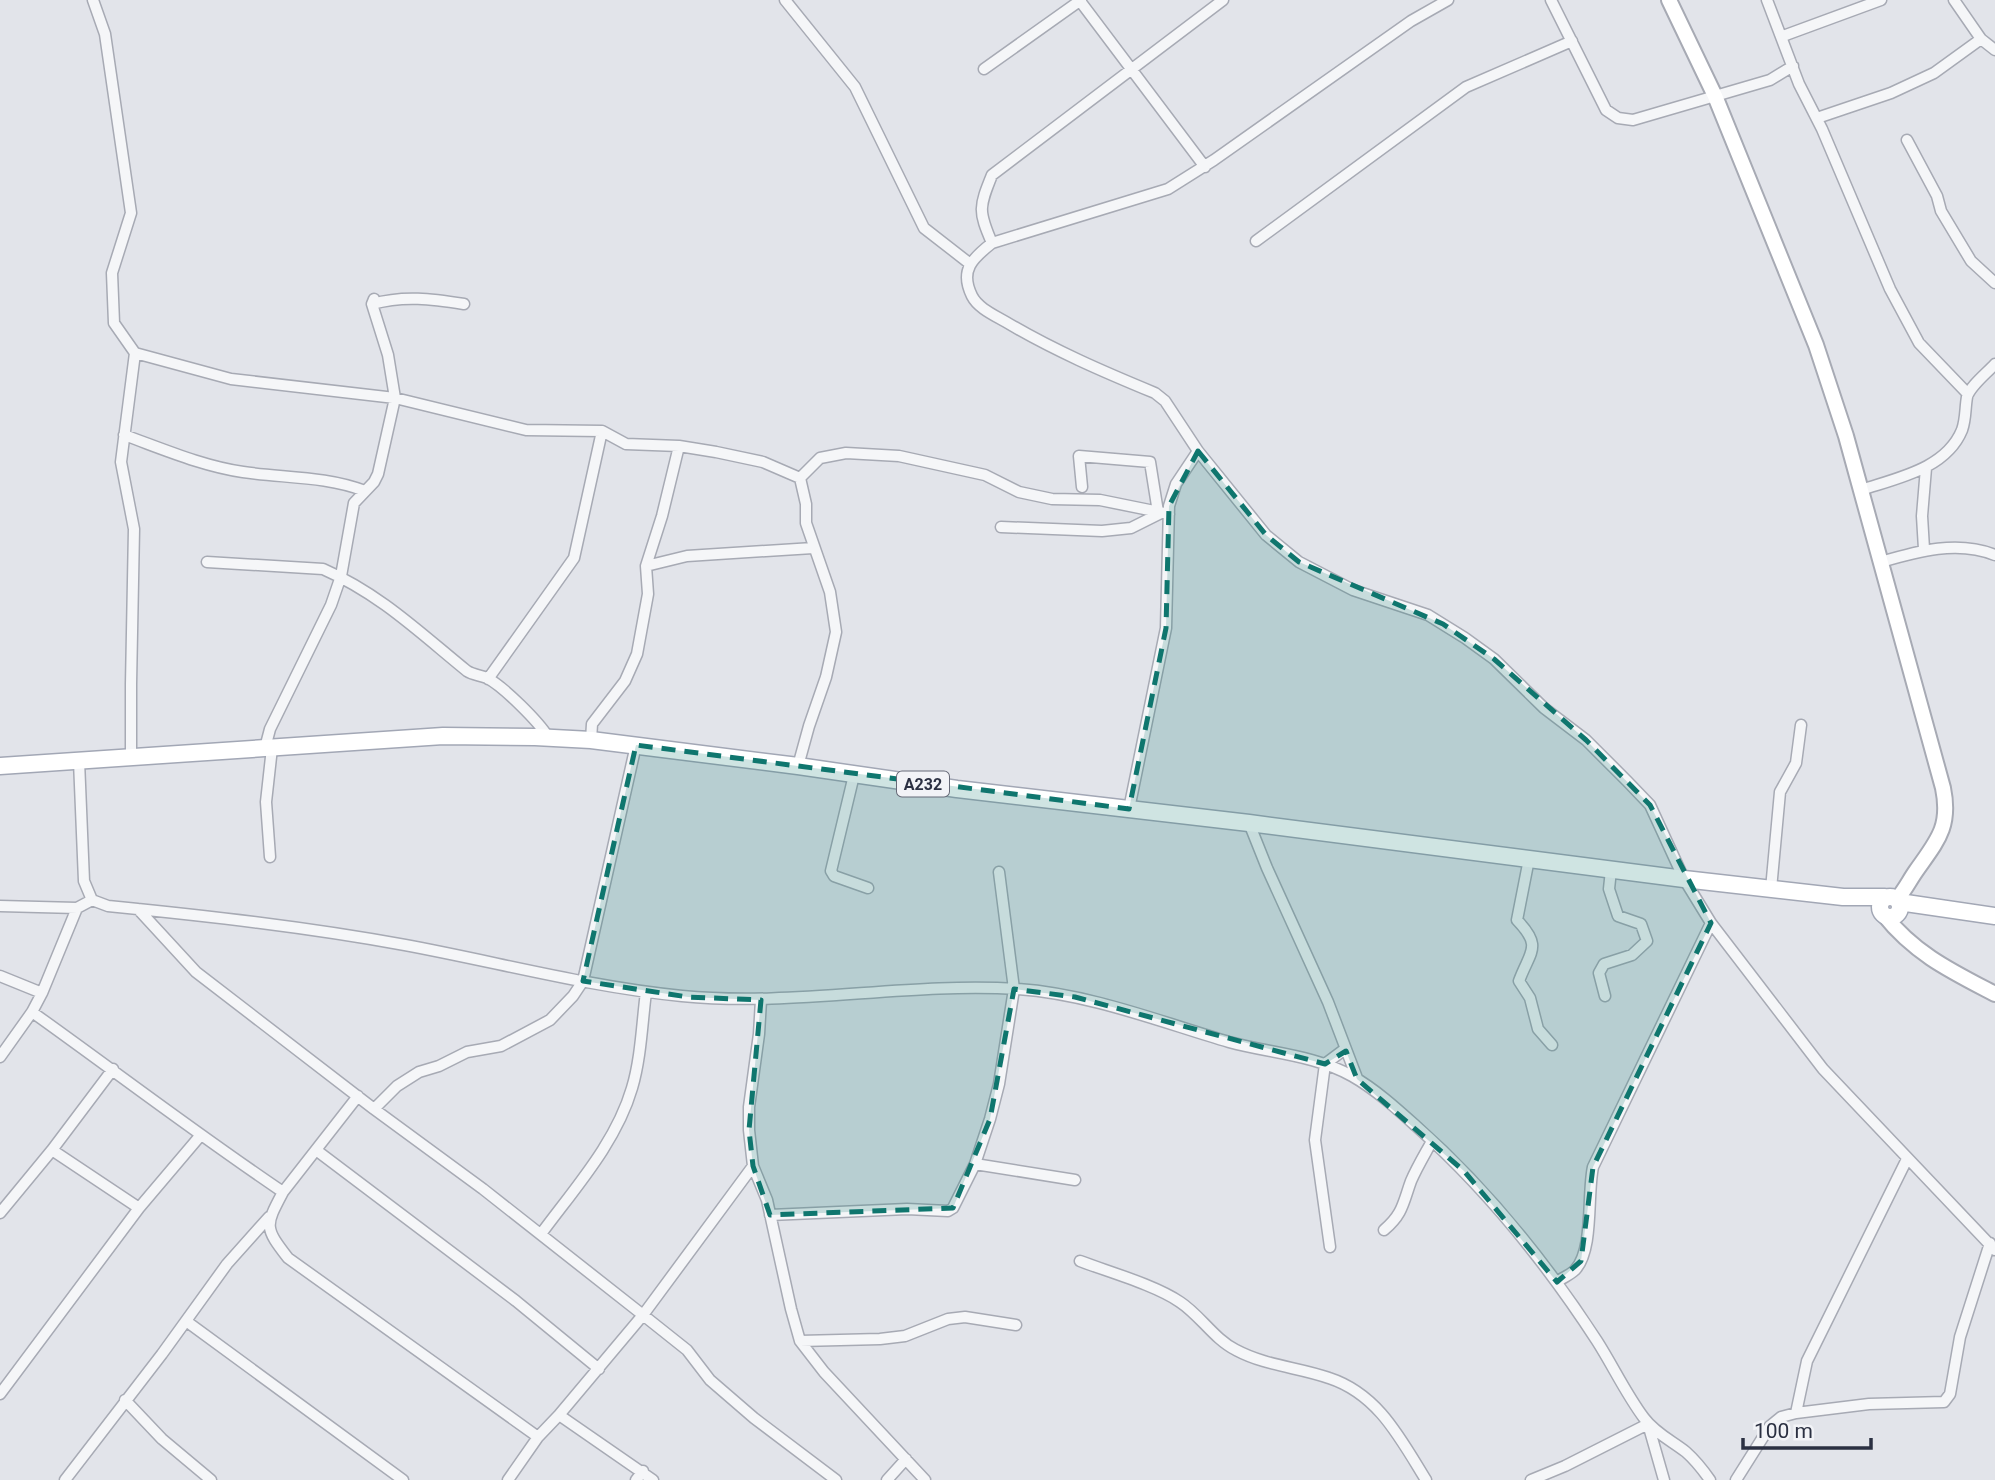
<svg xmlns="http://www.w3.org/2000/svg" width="1995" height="1480" font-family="Roboto,sans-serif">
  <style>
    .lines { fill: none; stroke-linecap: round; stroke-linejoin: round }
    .street-casing { stroke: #a7aab4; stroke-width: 13 }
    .secondary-casing { stroke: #a7aab4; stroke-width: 18 }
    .primary-casing { stroke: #a2a7b5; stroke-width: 19 }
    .street { stroke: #f5f6f8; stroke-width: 10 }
    .secondary { stroke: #fff; stroke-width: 14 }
    .primary { stroke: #fff; stroke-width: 16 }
    .marked { fill: #0f766e; fill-opacity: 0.2; stroke: #0f766e; stroke-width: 5; stroke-dasharray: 14 9; stroke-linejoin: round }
    .labels { text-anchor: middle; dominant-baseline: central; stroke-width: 5; stroke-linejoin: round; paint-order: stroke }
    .shield { fill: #f2f3f7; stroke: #676a78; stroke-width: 2 }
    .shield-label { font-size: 16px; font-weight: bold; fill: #2b3042 }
  </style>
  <rect width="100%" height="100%" fill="#e2e4ea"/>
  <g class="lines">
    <!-- street casing -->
    <g class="street-casing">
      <path id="street" d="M93,0L105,34L131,213L112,273L114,323L135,353L121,462L134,529L131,684V757
        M785,0L855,87L924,228L969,263
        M1551,0L1606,110L1618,118L1633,120L1770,80L1793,66
        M1767,0L1799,84L1822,129L1890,289L1919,343L1968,394
        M1954,0L1981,39L1995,50
        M1080,1L1205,167
        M1783,36L1881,0
        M984,69L1081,0
        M1817,118L1891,93L1934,73L1981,39
        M1907,140L1937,196L1941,211L1971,261L1995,283
        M1256,241L1466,87L1572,41
        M992,243C978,211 979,207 992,175L1223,0
        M372,304C404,295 432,299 464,304
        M135,353L231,379L395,398L526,430L602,431L626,444L679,446L716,452L763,462L800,478
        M124,435C163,449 202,466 243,472C283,478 326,476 365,491
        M1198,451L1266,535L1299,562L1353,590L1428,615L1465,638L1494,659L1544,708L1586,740L1627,781L1650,805L1684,879L1711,923L1823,1069L1995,1250
        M1082,487L1079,456L1150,462L1158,512
        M1861,490C1897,478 1946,469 1962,430C1966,419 1965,408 1967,397C1970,386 1987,373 1995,364
        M1001,527L1102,531L1131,528L1161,513
        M1924,549L1922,516L1926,468
        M207,562L323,569C380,594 419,632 467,671C473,675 480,675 487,678C503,686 539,722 548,737
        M1881,562C1918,551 1958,540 1995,555
        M646,566L687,556L813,548
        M488,679L574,558L602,431
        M591,740L592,724L625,681L637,654L648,594L646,566L662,516L679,446
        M265,748L270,729L331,605L341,576L354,503L374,482L378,474L395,398L388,355L372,304L374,299
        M79,761L84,881L92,900L108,906C208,916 307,927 405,945C497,962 589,987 682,996C795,1007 906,982 1018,989C1090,994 1161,1022 1229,1042C1269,1053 1315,1055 1352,1076C1375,1089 1396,1108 1416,1126C1487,1189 1545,1261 1597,1341C1613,1366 1626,1394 1644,1418C1655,1433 1672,1441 1686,1452C1695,1460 1703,1470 1710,1480
        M798,766L809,726L826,677L836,632L830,592L806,523V504L800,478L820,458L846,453L899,456L985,475L1019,492L1052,499L1100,500L1169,514
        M854,775L831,871L834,876L868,888
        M1129,809L1166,628L1169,506L1176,484L1198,451L1165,401L1155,393C1104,372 1053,350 1006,322C994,315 978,308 972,296C959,270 973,258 992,243L1168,189L1214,160L1411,21L1448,0
        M1249,823L1267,868L1328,1002L1357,1078
        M270,857L266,802L272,748
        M1529,859L1517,920C1543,947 1530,951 1519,981L1530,998L1538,1029L1552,1045
        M1771,889L1780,792L1796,763L1801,725
        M0,906L77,908L92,900
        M138,909L196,972L374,1109L483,1189L643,1315L687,1350L710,1380L754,1418L836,1480
        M0,976L42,993
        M1605,996L1599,973L1604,964L1632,955L1647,941L1641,924L1618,916L1609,889L1611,870
        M761,1000L759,1034L749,1107V1130L753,1166L767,1200L791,1309L800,1341L824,1372L925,1480
        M32,1012C116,1072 197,1134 283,1192C265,1226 264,1227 288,1258L538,1437
        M0,1057L32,1012L42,993L77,908
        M113,1069L52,1150L139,1208
        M374,1109L397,1086L419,1072L439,1066L467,1052L501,1046L550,1020L573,996L583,981L636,745
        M316,1150L516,1301L599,1369
        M975,1164L1075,1180
        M283,1192L358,1096
        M0,1213L52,1150
        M770,1215L907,1209L948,1211L953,1208L975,1164L990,1119L999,1084L1014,989L999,872
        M1384,1230C1403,1214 1403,1203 1411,1181C1417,1167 1425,1154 1432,1141
        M541,1234C574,1189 616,1143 632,1088C641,1058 642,1023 646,992
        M1330,1247L1315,1140L1325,1064L1345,1049
        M1080,1261C1109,1272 1155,1285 1180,1302C1200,1315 1214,1339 1236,1350C1266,1366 1298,1367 1329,1378C1378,1394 1400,1438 1426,1480
        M1557,1282C1562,1278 1570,1275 1575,1270C1594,1250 1587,1194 1593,1167L1711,923
        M186,1321L403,1480
        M800,1341L880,1339L905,1336L948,1319L965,1317L1016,1325
        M0,1394L139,1208L200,1136
        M125,1400L162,1439L211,1480
        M1796,1413L1807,1361L1907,1159
        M559,1415L653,1480
        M65,1480L162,1354L227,1264L269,1217
        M508,1480L538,1437L559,1415L643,1315L753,1166
        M636,1480L643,1471
        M887,1480L906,1459
        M1531,1480L1565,1466L1648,1424L1664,1480
        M1736,1480L1770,1426L1781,1417L1796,1413L1869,1404L1944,1402L1950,1394L1960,1337L1990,1243"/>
    </g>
    <!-- secondary casing -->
    <g class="secondary-casing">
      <path id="secondary" d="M1669,0L1715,96L1816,345L1846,436L1943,788C1951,827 1937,841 1916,871C1909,881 1905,890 1897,899
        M1884,915C1915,954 1951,971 1995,994"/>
    </g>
    <!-- primary casing -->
    <g class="primary-casing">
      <path id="primary" d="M0,766L443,736L535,737L591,740L798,766L957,789L1249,823L1684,879L1843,897H1885
        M1880 907a10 10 0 1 1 20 0a10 10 0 1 1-20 0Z
        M1899,902L1995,916"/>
    </g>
    <!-- street -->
    <use href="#street" class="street"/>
    <!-- secondary -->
    <use href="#secondary" class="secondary"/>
    <!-- primary -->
    <use href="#primary" class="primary"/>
  </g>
  <!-- marked area -->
  <path class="marked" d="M1198,451L1266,535L1299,562L1443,624L1494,659L1586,740L1650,805L1711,923L1593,1167L1581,1261L1557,1282L1464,1171L1357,1079L1346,1051L1325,1064L1075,997L1014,989L990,1119L953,1208L770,1215L753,1166L749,1130L761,1000L688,997L583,981L636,745L1129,809L1166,628L1169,506Z"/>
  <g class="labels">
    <!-- shield labels -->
    <rect class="shield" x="897" y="771.5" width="52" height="25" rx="5"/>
    <g class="shield-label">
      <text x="923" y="784">A232</text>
    </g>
  </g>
  <!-- scale -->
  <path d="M1743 1438v10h128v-10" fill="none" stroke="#2b3042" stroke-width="3.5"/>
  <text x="1754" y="1438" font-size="21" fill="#2b3042" stroke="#f2f3f7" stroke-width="5" paint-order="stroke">100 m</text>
</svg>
